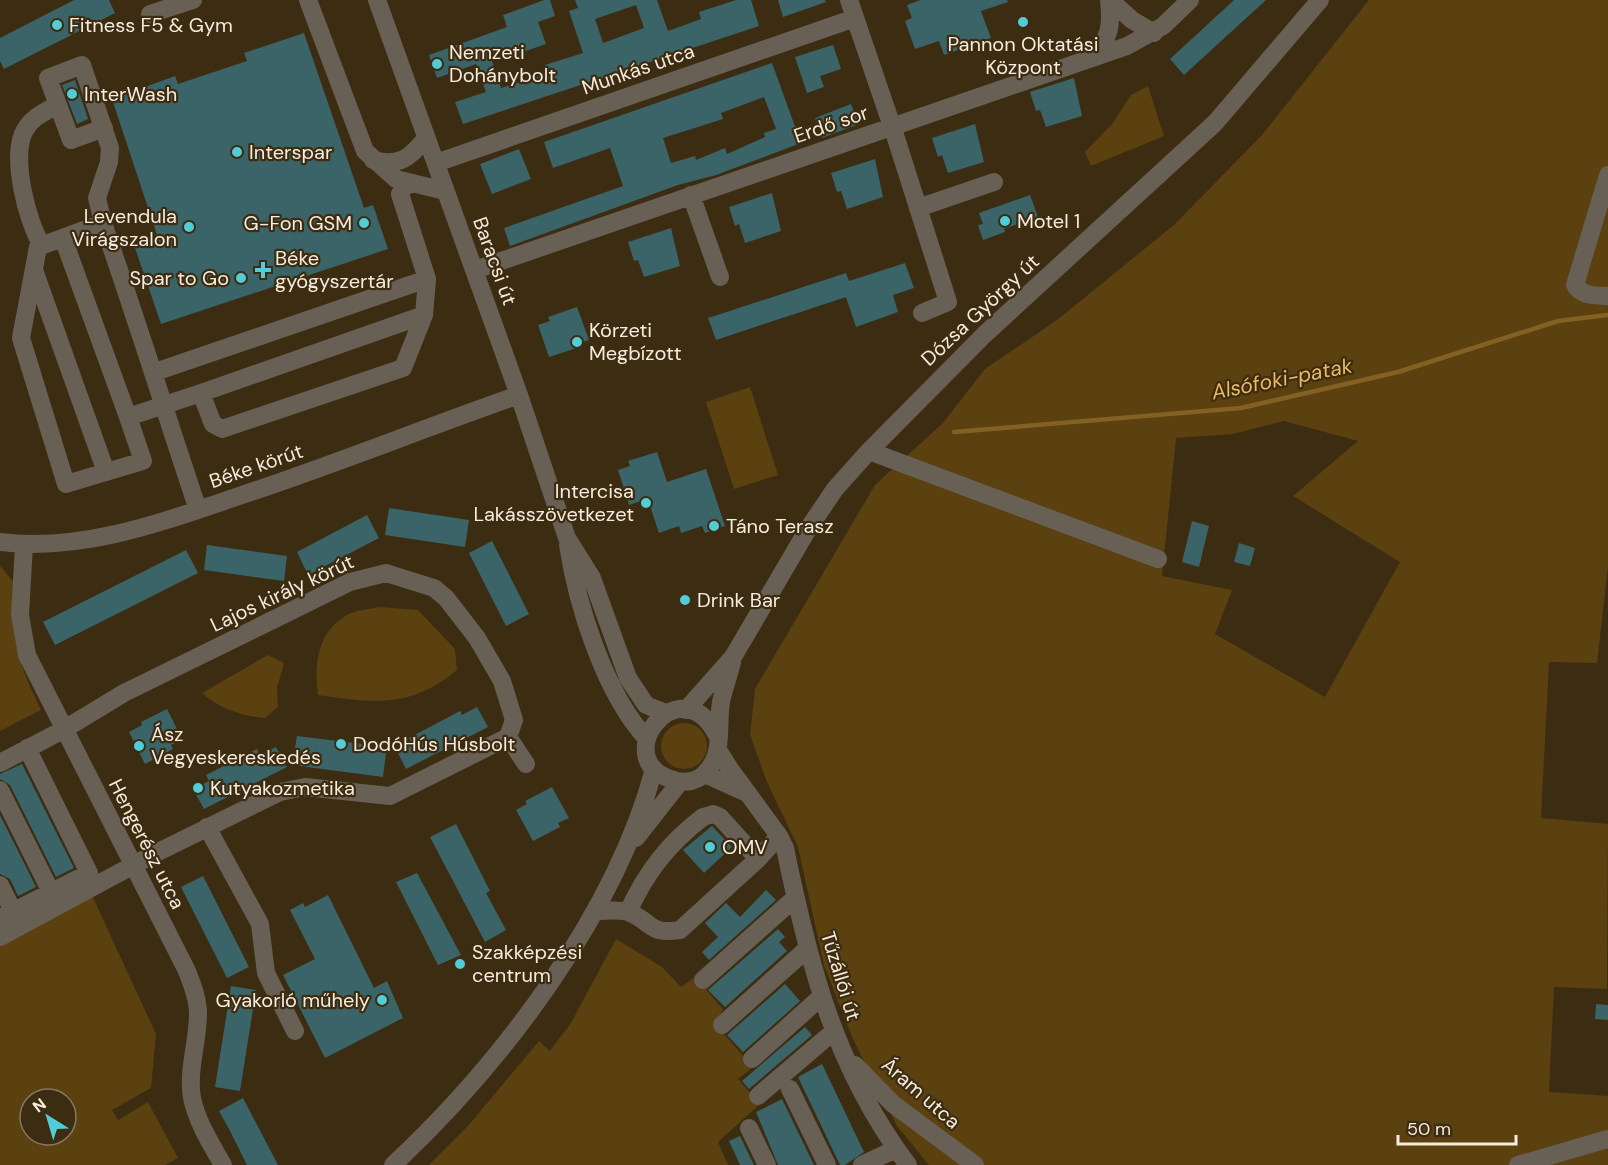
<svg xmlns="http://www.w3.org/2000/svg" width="1608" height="1165" font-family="'DM Sans',sans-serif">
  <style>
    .green { fill: #5b4110; fill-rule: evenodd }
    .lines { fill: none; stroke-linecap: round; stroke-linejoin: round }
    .stream { stroke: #836123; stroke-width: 4.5 }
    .building { fill: #3a6468; fill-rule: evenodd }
    .minor { stroke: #686054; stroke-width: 18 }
    .poi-dot { fill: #52ccd6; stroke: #3c2c11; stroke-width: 2 }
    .labels { text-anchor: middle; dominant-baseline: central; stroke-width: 4.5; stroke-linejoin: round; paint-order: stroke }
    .poi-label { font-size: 20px; fill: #f6ebdc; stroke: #3c2c11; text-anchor: start }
    .street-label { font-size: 20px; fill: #f6ebdc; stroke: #3c2c11 }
    .water-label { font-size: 21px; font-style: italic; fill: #edba64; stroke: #3c2c11 }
  </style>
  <rect width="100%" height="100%" fill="#3c2c11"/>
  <!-- green -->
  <path class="green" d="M1369,0H1608V566L1597,663L1549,662L1541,818L1608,824L1607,989L1554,987L1549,1092L1608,1096V1165H929L897,1126L852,1037L824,965L798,847L767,782L750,735L755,689L875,485L943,423L985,369L1057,320L1174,225L1262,135ZM1284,421L1358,441L1293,496L1400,562L1325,697L1215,634L1232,590L1162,576L1176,438L1233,434Z
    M1148,86L1164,136L1091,166L1085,152L1113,123L1131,95Z
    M750,387L778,475L734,489L706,402Z
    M0,566L15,584C8,635 19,664 41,710L0,731Z
    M380,607L418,610L455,649L457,670C409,709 375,703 318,695C314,665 317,632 347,615C356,610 370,609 380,607Z
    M268,655L284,663L277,688L278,707L265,718C241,716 221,709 202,693Z
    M661 746a23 23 0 1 1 46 0a23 23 0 1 1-46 0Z
    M90,891L156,1034L151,1088L112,1110L118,1120L148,1102L178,1158L165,1165H0V930ZM30,1099H66V1135H30Z
    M616,939L662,967L681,987L695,977L723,1009L715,1024L753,1067L738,1079L760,1104L718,1142L728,1165H429L468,1126L539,1041L550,1051L571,1023Z"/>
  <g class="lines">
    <!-- stream -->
    <path class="stream" d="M954,432L1241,408L1398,372L1558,321L1608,315"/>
  </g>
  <!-- building -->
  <path class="building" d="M74,0H109L115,13L4,69L0,61V38Z
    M544,0H550L555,16L538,22L546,44L517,54L515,50L491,58L501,88L547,74L545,65L583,53L569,11L578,8L575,0H657L668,31L701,19L699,12L736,0H751L759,26L463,124L455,102L486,92L476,64L437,78L429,55L507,27L503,15ZM636,5L644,28L603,43L595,19Z
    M778,0H825L826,2L783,17Z
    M921,0H1007L1008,2L981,11L991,38L944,55L939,41L915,49L905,21L912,18L907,5Z
    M1234,0H1266L1184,75L1170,59Z
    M304,33L364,208L373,205L388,249L161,324L134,245L157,235L112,99L175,76L178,84L247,61L244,53Z
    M833,45L841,69L820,76L824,87L807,93L795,57Z
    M772,63L801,143L716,175L678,185L510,246L504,228L623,186L610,148L553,168L544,142ZM764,97L776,129L764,133L765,137L727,154L725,148L696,160L695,156L671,163L663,138L723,119L721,113Z
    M1074,78L1082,116L1046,127L1040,110L1036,111L1030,92Z
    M75,80L88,119L77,124L62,85Z
    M851,104L859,124L822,138L815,118Z
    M975,124L984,162L948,173L942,155L938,157L932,138Z
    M519,149L531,179L492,194L480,164Z
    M875,159L883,197L847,209L841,191L837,192L831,173Z
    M772,193L781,231L745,243L739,224L735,226L729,207Z
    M1030,195L1038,217L1004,229L1005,232L983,240L978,225L983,224L979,213Z
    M671,228L680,266L644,277L638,260L634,261L628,242Z
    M905,263L914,288L893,295L898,312L856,327L846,297L716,340L708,318L846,273L849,281Z
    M577,307L589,340L576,344L577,348L549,357L538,325L550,321L548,317Z
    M657,452L667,482L706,469L725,526L705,533L702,526L681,533L679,526L659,533L650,506L643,508L641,501L629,505L618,470L630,466L628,461Z
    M389,508L469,520L465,547L385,535Z
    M367,515L379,538L308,575L297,552Z
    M1192,521L1209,526L1199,567L1182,562Z
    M492,541L529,614L506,626L469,553Z
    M1239,543L1255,548L1250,566L1234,562Z
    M207,545L287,556L284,581L204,570Z
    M186,550L198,573L55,645L43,622Z
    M477,707L488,727L406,769L396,749L411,742L409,738L460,711L462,715Z
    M167,709L182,739L171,745L173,749L145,764L129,732L142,725L141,722Z
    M297,736L371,745V751L386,753L383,777L292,765Z
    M276,747L287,767L204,809L193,789L209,781L206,775L257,749L260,755Z
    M22,764L74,868L56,877L10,785L0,779V774Z
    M552,787L569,818L558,823L560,827L533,841L516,810L527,804L525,801Z
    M0,815L36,887L18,896L10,879L0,874Z
    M456,824L490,891L486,893L506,930L485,942L430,837Z
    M712,826L732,847L704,873L683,850Z
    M417,873L461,955L438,965L396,882Z
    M203,876L249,967L227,978L181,887Z
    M766,890L776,900L709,960L702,952L718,937L705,923L726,903L740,917Z
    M328,895L374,988L387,981L403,1018L325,1058L283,975L315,959L290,910L303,903L305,907Z
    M778,929L785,937L779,942L787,951L725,1007L708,990Z
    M785,984L800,1001L743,1052L727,1035Z
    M231,986L256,990L240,1091L215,1087Z
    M1596,1004L1608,1005V1020L1595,1019Z
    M805,1027L812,1035L749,1089L742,1081Z
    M822,1064L864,1152L845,1165H840L798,1077Z
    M243,1098L278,1165H247L230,1131L219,1111Z
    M782,1099L814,1165H778L756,1112Z
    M740,1136L754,1165H740L729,1141Z"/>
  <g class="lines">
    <!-- minor -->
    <path class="minor" d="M308,0L365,151L396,179L445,191
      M377,0L519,395L567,538L592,578L628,678L646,705L666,713
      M849,0L895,135L948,302L922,313
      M1110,0L1132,20L1154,33
      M150,14L193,0
      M1092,58C1110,37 1112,27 1109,0
      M373,160C399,167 410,158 426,138
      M436,163L855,18
      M1608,175L1575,285C1582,297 1596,295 1608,296
      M691,195L720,277
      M918,208L994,182
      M103,223L97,198L109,162L110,148L82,65L48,78L71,140L104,128
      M63,238L128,417
      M42,245C27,223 10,154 25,130C32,117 45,112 57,105
      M34,270L106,472
      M475,270L1127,46L1163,26L1190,0
      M155,372L427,279
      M201,393L213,424L222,429L403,368L424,315
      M869,451L1158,559
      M198,510C166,414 136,318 103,223L38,247L21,338L66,484L143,461L128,417L201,393L424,315L427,279L400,194L407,183
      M0,542C81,552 160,523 236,497C331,466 424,428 519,395
      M24,545L20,615L27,655L187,971C192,984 197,996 198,1010C199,1039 187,1069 192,1098C197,1122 211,1144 223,1165
      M568,545C577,605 605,694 647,739
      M686,710L733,657L808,529L835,489L869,451L985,334L1215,123L1320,0
      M717,735C679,662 605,762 674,780C686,784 699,781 707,771C724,753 717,725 721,702C724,688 729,675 732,662
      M718,750L730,769L779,836L785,848C809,965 835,1068 908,1165
      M0,763L63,730L124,693L350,582L386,573L434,588L446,598L477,638L502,681L514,720L508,737
      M705,774L747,793
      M0,790L51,892
      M207,827L260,924L266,973L295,1031
      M636,838L680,782
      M0,885L13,911
      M595,911C605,911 619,909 628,912C652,921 648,935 680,930L758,859L779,836
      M628,912C646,872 669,843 703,817L713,814L720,817L758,859
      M0,918L89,873L27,748
      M0,937L154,854L280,792L305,787L390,796L508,737L526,764
      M703,980L795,898
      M722,1025L808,948
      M752,1059L822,996
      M855,1065L893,1104L975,1165
      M790,1089L827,1165
      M758,1096L833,1032
      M749,1128L767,1165
      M393,1165C502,1063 615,915 654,769
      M862,1165L896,1149
      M1518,1165L1608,1139"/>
  </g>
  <!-- markers -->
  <g class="poi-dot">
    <circle cx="1023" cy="22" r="6"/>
    <circle cx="57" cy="25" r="6"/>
    <circle cx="437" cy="64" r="6"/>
    <circle cx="72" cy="94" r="6"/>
    <circle cx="237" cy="152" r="6"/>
    <circle cx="1005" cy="221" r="6"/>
    <circle cx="364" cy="223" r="6"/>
    <circle cx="189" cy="227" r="6"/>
    <path d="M260 261h6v6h6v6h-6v6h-6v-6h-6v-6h6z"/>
    <circle cx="241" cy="278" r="6"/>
    <circle cx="577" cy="342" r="6"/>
    <circle cx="646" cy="503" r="6"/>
    <circle cx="714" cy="526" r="6"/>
    <circle cx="685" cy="600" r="6"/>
    <circle cx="341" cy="744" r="6"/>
    <circle cx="139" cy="746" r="6"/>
    <circle cx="198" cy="788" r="6"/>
    <circle cx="710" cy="847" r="6"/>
    <circle cx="460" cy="964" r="6"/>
    <circle cx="382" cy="1000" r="6"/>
  </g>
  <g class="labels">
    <!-- poi labels -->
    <g class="poi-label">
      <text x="69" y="25">Fitness F5 &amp; Gym</text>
      <text x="1023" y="44" text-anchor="middle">Pannon Oktatási<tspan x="1023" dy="23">Központ</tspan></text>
      <text x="449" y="52">Nemzeti<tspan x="449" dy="23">Dohánybolt</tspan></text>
      <text x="84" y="94">InterWash</text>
      <text x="249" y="152">Interspar</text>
      <text x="177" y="216" text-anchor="end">Levendula<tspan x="177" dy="23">Virágszalon</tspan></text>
      <text x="1017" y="221">Motel 1</text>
      <text x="352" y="223" text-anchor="end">G-Fon GSM</text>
      <text x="275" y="258">Béke<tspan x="275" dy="23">gyógyszertár</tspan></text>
      <text x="229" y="278" text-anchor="end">Spar to Go</text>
      <text x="589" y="330">Körzeti<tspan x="589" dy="23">Megbízott</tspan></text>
      <text x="634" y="491" text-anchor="end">Intercisa<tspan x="634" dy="23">Lakásszövetkezet</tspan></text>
      <text x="726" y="526">Táno Terasz</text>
      <text x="697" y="600">Drink Bar</text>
      <text x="151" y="734">Ász<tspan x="151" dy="23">Vegyeskereskedés</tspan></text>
      <text x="353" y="744">DodóHús Húsbolt</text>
      <text x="210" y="788">Kutyakozmetika</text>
      <text x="722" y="847">OMV</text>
      <text x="472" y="952">Szakképzési<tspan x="472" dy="23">centrum</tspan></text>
      <text x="370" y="1000" text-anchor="end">Gyakorló műhely</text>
    </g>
    <!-- street labels -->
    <g class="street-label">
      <text transform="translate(638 69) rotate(-19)">Munkás utca</text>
      <text transform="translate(831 124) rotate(-19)">Erdő sor</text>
      <text transform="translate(495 261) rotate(70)">Baracsi út</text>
      <text transform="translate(980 310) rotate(-43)">Dózsa György út</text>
      <text transform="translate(256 466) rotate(-19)">Béke körút</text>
      <text transform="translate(282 593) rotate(-25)">Lajos király körút</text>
      <text transform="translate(147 844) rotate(63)">Hengerész utca</text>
      <text transform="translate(841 976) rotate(73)">Tűzállói út</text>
      <text transform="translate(921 1093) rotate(41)">Áram utca</text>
    </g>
    <!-- water labels -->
    <g class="water-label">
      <text transform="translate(1282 379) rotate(-11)">Alsófoki-patak</text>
    </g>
  </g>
  <!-- north arrow -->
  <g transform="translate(48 1117) rotate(323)"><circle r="28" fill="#3c2c11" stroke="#867862" stroke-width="1.5"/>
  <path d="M0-4.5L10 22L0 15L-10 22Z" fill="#52ccd6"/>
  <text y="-9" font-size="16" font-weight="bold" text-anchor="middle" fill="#f6ebdc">N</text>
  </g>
  <!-- scale -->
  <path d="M1398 1135v9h118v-9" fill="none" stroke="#f6ebdc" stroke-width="3"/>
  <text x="1407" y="1135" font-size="18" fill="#f6ebdc" stroke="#3c2c11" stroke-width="4.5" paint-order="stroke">50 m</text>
</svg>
